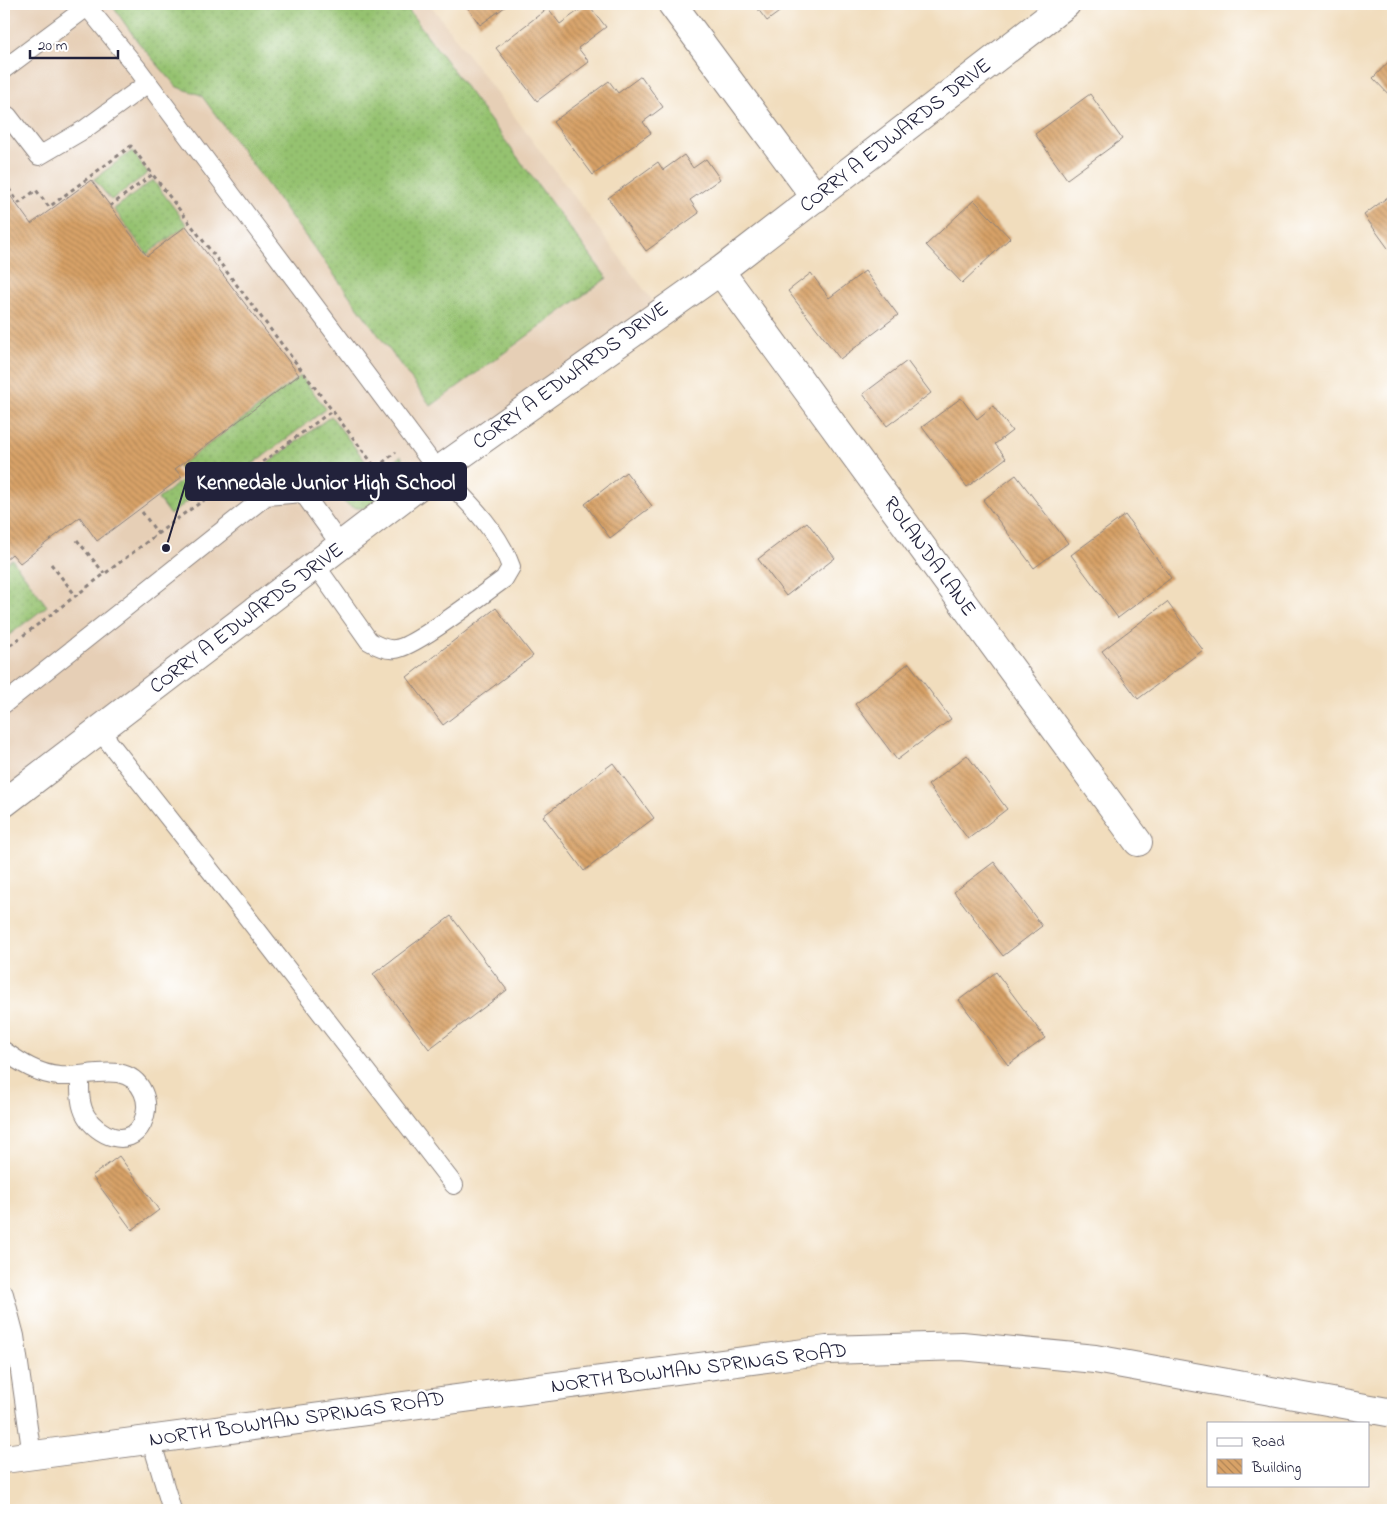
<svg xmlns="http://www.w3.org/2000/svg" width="1397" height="1514" font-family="'Indie Flower',sans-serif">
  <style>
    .built { fill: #e6cfb6 }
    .grass { fill: url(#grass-dots); stroke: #5c7256 }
    .building { fill: url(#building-back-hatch) }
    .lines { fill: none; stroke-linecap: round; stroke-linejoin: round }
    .service-casing { stroke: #8a807c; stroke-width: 20 }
    .minor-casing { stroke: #8a807c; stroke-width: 30 }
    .tertiary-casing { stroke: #8a807c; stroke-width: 30 }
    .path { stroke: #8a807c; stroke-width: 3; stroke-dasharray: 4 4; stroke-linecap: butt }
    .service { stroke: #fff; stroke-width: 18 }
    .minor { stroke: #fff; stroke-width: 28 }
    .tertiary { stroke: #fff; stroke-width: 28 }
    .labels { text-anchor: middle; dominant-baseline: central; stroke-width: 5; stroke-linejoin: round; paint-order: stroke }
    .street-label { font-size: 21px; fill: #22223b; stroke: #fff }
    .leader { fill: none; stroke: #22223b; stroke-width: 2 }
    .callout-dot { fill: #22223b; stroke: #fff; stroke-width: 2 }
    .callout { fill: #22223b; stroke: #22223b; stroke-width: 2 }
    .callout-label { font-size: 22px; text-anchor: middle; font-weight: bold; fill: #fff }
  </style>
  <defs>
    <pattern id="grass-dots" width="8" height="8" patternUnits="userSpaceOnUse" patternTransform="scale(1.25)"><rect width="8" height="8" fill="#95c270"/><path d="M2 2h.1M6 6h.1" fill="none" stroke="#80a662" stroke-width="1.8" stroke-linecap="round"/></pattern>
    <pattern id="building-back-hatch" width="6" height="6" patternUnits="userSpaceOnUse" patternTransform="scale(1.25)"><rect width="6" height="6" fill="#d8a267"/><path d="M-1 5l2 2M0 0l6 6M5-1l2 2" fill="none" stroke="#af8456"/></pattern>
  </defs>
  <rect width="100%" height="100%" fill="#fff"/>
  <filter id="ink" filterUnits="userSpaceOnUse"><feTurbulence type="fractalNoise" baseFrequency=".02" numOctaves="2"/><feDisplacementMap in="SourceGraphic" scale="10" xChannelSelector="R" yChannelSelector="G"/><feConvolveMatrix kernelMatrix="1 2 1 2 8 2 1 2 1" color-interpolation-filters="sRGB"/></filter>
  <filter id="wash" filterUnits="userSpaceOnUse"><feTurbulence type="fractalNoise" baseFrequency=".0096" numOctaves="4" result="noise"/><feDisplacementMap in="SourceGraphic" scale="20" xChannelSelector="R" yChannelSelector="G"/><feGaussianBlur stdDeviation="1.12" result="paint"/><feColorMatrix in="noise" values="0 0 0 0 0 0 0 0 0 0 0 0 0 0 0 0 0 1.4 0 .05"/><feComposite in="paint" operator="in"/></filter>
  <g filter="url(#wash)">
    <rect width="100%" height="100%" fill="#f1ddbd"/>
    <!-- built -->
    <path class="built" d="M4,4H430L654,303L4,792Z"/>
    <!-- grass -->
    <path class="grass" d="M111,4H404L607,278L431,406L201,95L177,87L138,42Z
      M132,151L148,173L111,200L94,179Z
      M153,180L187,225L147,254L114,209Z
      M301,376L326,409L237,476L230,468L170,515L158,499L186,477L178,467Z
      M331,416L375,474L401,456C404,463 407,472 404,479C397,493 374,510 357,508C346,506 340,499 333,491C320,477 297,466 278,468C269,469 258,474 249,477Z
      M12,559L47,606L4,639V565Z"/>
    <g id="blocks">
      <!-- building -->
      <path class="building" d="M465,4H509L480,25Z
        M588,4L606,27L578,48L589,62L537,101L496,48L548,8L560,24Z
        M754,4H790L767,21Z
        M1393,57V99L1373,78Z
        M641,76L663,107L643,122L651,133L593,175L553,122L609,81L618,93Z
        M1090,94L1122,139L1067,179L1035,134Z
        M684,155L693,168L706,159L720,179L690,200L699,213L646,251L608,198L658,162L663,170Z
        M91,180L147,256L186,226L299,375L175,469L182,477L97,541L80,517L20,563L12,554L4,561V187L31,224Z
        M1393,193V255L1364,215Z
        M974,200L1010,238L962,283L926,245Z
        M865,271L898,315L840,359L788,291L811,273L829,298Z
        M907,361L931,393L887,426L863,394Z
        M961,398L977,419L993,406L1012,431L995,444L1006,458L967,487L922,427Z
        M626,472L652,506L610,538L585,504Z
        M1016,475L1068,543L1034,568L983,500Z
        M1125,515L1171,578L1118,618L1071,555Z
        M807,522L835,558L786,596L758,559Z
        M1167,602L1203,650L1138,699L1102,651Z
        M496,608L533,656L443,725L407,677Z
        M909,663L951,719L897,760L855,704Z
        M967,755L1007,809L968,839L928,785Z
        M613,763L654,818L584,871L543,816Z
        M994,862L1042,926L1003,956L954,892Z
        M451,916L507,990L429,1049L373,974Z
        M996,972L1045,1038L1008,1065L959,1000Z
        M119,1156L159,1210L132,1230L92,1176Z"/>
    </g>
  </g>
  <g filter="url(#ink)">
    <use href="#blocks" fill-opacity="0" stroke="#8a807c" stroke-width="1"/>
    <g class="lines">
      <!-- service casing -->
      <g class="service-casing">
        <path id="service" d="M85,4L137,68L438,471C466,500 497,528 511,567L504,579C484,593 414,648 395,649C386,650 377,646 369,641L316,566
          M4,69L87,7
          M4,114L8,116L39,156L85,129L148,83
          M4,704L266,496L303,493L342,547
          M100,731L240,908L454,1185
          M4,1051C21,1063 38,1074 59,1076C86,1078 128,1059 143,1092C148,1103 147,1113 142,1124C129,1150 97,1135 86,1116C79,1104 80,1089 80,1075
          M4,1294L15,1336L32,1456
          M151,1440L172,1510"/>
      </g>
      <!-- minor casing -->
      <g class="minor-casing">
        <path id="minor" d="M672,4L816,198
          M720,271L1138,842"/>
      </g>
      <!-- tertiary casing -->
      <g class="tertiary-casing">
        <path id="tertiary" d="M4,803L438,471L720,271L1066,4
          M4,1459L827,1350L962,1346L1095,1359L1393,1413"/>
      </g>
      <!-- path -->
      <path class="path" d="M4,182L19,203L36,190L49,207L131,146L376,468L396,452
        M110,206L153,174
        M142,512L158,534
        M77,540L104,573
        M51,564L76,596
        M4,650L185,513L225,486L234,483L333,410"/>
      <!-- service -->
      <use href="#service" class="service"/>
      <!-- minor -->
      <use href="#minor" class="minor"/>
      <!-- tertiary -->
      <use href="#tertiary" class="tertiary"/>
    </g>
  </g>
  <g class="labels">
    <!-- street labels -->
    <g class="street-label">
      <text transform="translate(896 136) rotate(-38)">CORRY A EDWARDS DRIVE</text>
      <text transform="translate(571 376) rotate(-36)">CORRY A EDWARDS DRIVE</text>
      <text transform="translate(929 557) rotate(54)">ROLANDA LANE</text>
      <text transform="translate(247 619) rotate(-37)">CORRY A EDWARDS DRIVE</text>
      <text transform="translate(699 1369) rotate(-7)">NORTH BOWMAN SPRINGS ROAD</text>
      <text transform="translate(297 1420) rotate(-8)">NORTH BOWMAN SPRINGS ROAD</text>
    </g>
  </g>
  <!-- callouts -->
  <path class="leader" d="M166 548L186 482"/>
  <circle class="callout-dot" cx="166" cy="548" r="5"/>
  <rect class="callout" x="186" y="463" width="280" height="37" rx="5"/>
  <g class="callout-label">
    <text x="326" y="489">Kennedale Junior High School</text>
  </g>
  <!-- margin -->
  <rect width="1397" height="1514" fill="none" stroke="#fff" stroke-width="20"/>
  <!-- legend -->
  <rect x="1207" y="1422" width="162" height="65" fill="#ffffff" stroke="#a7a7b1"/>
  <rect x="1217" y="1438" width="25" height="8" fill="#ffffff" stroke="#a7a7b1"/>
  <text x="1252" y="1446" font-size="15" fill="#22223b">Road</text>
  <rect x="1217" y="1459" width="25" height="15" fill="url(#building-back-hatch)" stroke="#a7a7b1"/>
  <text x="1252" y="1472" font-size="15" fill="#22223b">Building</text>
  <!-- scale -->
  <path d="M30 50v8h88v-8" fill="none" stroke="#22223b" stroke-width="2.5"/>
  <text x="38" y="50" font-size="15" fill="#22223b" stroke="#ffffff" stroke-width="4" paint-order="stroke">20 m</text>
</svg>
